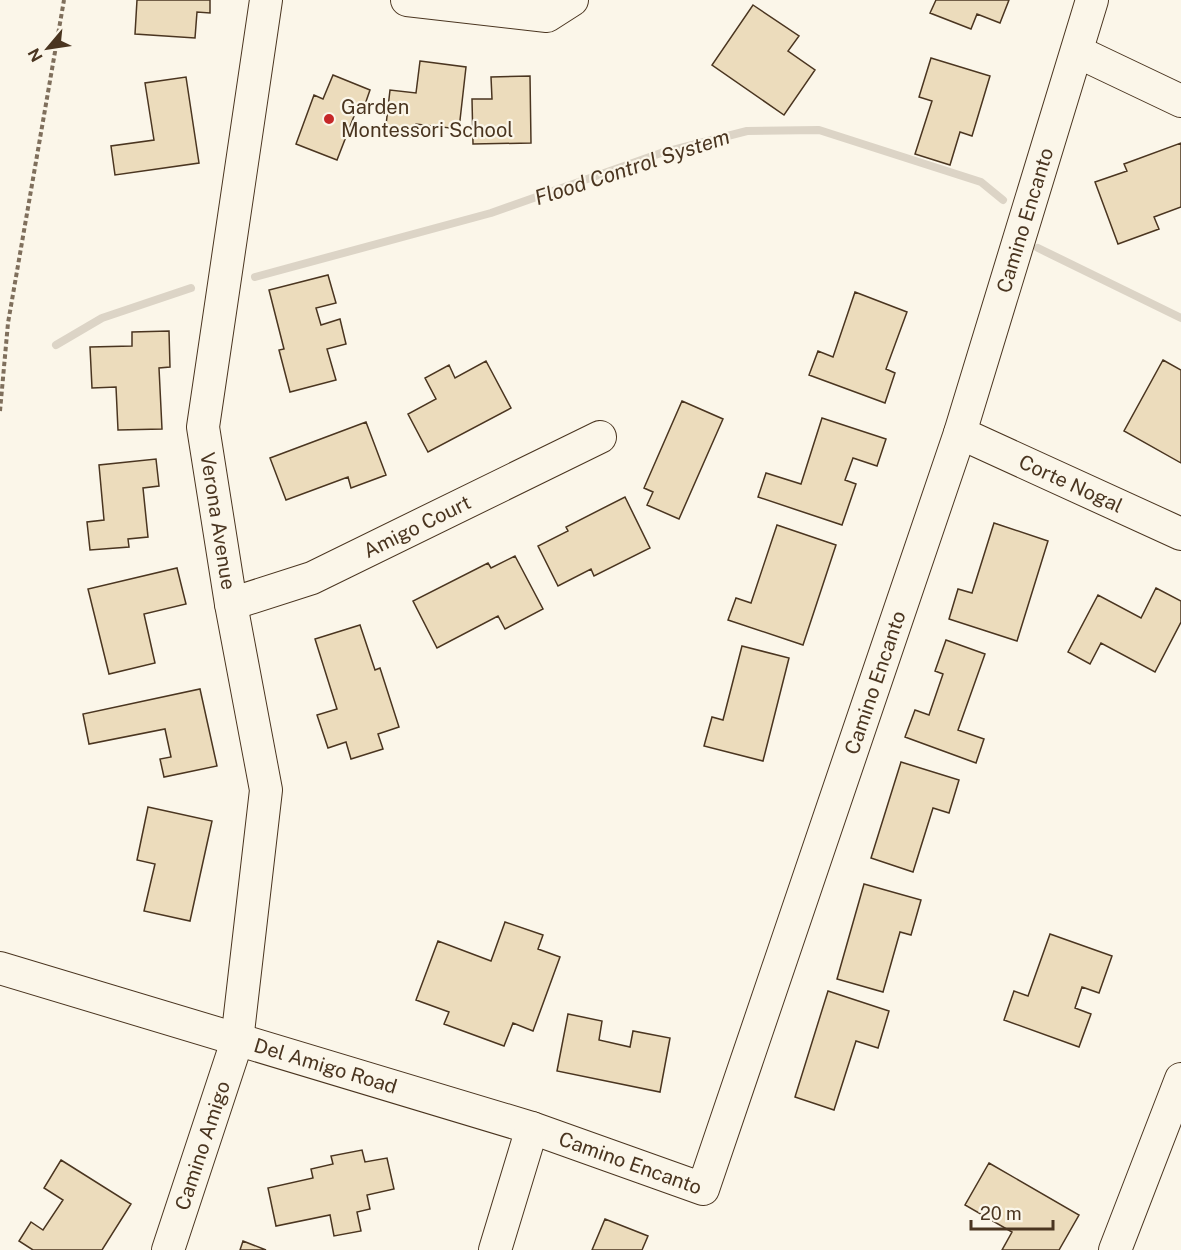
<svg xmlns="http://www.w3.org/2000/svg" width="1181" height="1250" font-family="'Public Sans',sans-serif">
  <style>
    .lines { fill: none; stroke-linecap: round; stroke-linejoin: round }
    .stream { stroke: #dcd4c6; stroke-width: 8 }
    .building { fill: #ecdcbc; stroke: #4a3520; stroke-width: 1.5 }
    .minor-casing { stroke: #4a3520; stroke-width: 34 }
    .path { stroke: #7f6f5c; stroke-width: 4; stroke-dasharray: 4.5 3; stroke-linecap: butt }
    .minor { stroke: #fbf6e9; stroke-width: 32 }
    .poi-dot { fill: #c62828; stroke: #fbf6e9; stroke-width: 2 }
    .labels { text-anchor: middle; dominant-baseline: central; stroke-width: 4.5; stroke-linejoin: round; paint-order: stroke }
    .poi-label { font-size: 20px; fill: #4a3520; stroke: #fbf6e9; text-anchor: start }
    .street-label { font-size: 20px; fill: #4a3520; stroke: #fbf6e9 }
    .water-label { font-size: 21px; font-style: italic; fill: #4a3520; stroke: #fbf6e9 }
  </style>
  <rect width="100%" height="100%" fill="#fbf6e9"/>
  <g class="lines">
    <!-- stream -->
    <path class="stream" d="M1038,248L1181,318
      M255,277L491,213L661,153L747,131L819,130L981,182L1003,200
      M56,345L102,318L191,288"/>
  </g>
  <!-- building -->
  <path class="building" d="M137,0H210V13L197,12L195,38L135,34Z
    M936,0H1009L1000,23L977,14L971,29L930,13Z
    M753,5L799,36L788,51L815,70L784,115L712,65Z
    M931,58L990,76L972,136L960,132L950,165L915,154L932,101L919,97Z
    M420,61L466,67L459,129L416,124L414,137L385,134L390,90L416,93Z
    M333,75L370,90L362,113L356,111L337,160L296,144L314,95L323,99Z
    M530,76L531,143L473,144L472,99H492L491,77Z
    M186,77L199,163L115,175L111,146L154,140L145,83Z
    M1181,143V207L1154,217L1159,229L1118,244L1095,182L1127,171L1124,164Z
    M328,275L336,303L316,308L321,325L340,319L346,344L327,349L336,380L290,392L279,350L284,349L269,290Z
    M855,292L907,312L886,369L895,373L885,403L809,375L818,351L833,357Z
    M169,331L170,367L159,368L162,429L118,430L116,387L92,388L90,347L132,346V332Z
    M1163,360L1181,370V463L1124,431Z
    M486,361L511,408L428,452L408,414L436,399L425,378L449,365L455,378Z
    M682,401L723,419L679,519L647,505L653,492L644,488Z
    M822,418L886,439L877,466L853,458L845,480L856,484L842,525L758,497L766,473L801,484Z
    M366,422L386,475L351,488L348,477L286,500L270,458Z
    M156,459L159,486L143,488L148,537L128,539L129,547L90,550L87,522L104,520L99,465Z
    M625,497L650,548L594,576L591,569L558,586L538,546L568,531L566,527Z
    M994,523L1048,541L1017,641L949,619L958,589L972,593Z
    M777,525L836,545L803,645L728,620L736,598L751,603Z
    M515,556L543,609L505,629L498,616L437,648L413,601L488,563L491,568Z
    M177,568L186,604L144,614L155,663L109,674L88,589Z
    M1156,588L1181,601V622L1155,672L1101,643L1090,664L1068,652L1098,595L1141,618Z
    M360,625L375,670L380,668L399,727L378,734L383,749L351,759L346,742L328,748L317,715L337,709L315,639Z
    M946,640L985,654L958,730L984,739L976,763L905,737L915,710L929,715L943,674L935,671Z
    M742,646L789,658L763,761L704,746L712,717L723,720Z
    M200,689L217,766L164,777L160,759L171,757L165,729L89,744L83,714Z
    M901,762L959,780L949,813L933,808L913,872L871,858Z
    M148,807L212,821L190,921L144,911L155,864L137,860Z
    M864,884L921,900L911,935L900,932L883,992L837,979Z
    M505,922L543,935L538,949L560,957L533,1031L513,1023L504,1046L444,1024L449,1012L416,1000L438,941L491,961Z
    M1050,934L1112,956L1099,993L1082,987L1075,1008L1091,1014L1079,1047L1004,1020L1014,991L1028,996Z
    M828,991L889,1011L878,1048L856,1041L834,1110L795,1097Z
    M568,1014L602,1021L599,1040L630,1047L633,1031L670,1038L660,1092L557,1071Z
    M362,1150L365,1162L387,1158L394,1189L367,1195L370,1209L357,1212L361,1231L334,1236L330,1215L276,1226L268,1188L313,1178L311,1169L333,1164L331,1156Z
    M61,1160L131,1204L102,1250H33L19,1241L31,1222L43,1230L63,1200L44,1188Z
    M989,1163L1079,1215L1059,1250H1002L1012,1232L965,1205Z
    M605,1219L648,1236L642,1250H592Z
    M243,1241L266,1250H240Z"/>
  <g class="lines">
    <!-- minor casing -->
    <g class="minor-casing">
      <g id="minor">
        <path d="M407,0L547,16L572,0"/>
        <path d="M1078,52L1181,101"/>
        <path id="s1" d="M960,433L1181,534"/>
        <path id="s2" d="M231,604L312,578L600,437"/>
        <path id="s3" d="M0,968L532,1128L703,1189L960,433L1092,0"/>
        <path id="s4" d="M168,1250L237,1041L266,790L231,604L203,427L266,0"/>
        <path d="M495,1250L532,1128"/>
        <path d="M1115,1250L1181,1079"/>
      </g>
    </g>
    <!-- path -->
    <path class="path" d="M0,411L8,323L64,0"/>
    <!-- minor -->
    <use href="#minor" class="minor"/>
  </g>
  <!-- markers -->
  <circle class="poi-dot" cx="329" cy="119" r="6"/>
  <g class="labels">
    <!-- poi labels -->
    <g class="poi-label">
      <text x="341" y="107">Garden<tspan x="341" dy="23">Montessori School</tspan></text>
    </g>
    <!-- street labels -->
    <g class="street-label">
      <text stroke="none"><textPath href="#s3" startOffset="1758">Camino Encanto</textPath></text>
      <text stroke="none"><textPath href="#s1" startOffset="122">Corte Nogal</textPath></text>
      <text transform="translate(218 521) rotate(81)">Verona Avenue</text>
      <text stroke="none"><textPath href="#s2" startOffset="202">Amigo Court</textPath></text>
      <text stroke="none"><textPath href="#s3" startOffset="1272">Camino Encanto</textPath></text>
      <text stroke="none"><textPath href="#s3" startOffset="340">Del Amigo Road</textPath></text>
      <text stroke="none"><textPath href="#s4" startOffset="110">Camino Amigo</textPath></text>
      <text stroke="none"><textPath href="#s3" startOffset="660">Camino Encanto</textPath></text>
    </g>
    <!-- water labels -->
    <g class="water-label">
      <text transform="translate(632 167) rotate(-18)">Flood Control System</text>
    </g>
  </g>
  <!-- north arrow -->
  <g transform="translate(48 48) rotate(241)" stroke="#fbf6e9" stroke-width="4.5" paint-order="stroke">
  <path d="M0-4.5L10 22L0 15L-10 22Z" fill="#4a3520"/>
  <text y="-9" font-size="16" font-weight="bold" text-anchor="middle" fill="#4a3520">N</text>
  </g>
  <!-- scale -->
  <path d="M971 1220v9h82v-9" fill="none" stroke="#4a3520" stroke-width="3"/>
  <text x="980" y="1220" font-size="18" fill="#4a3520" stroke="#fbf6e9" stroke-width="4.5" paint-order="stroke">20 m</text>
</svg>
